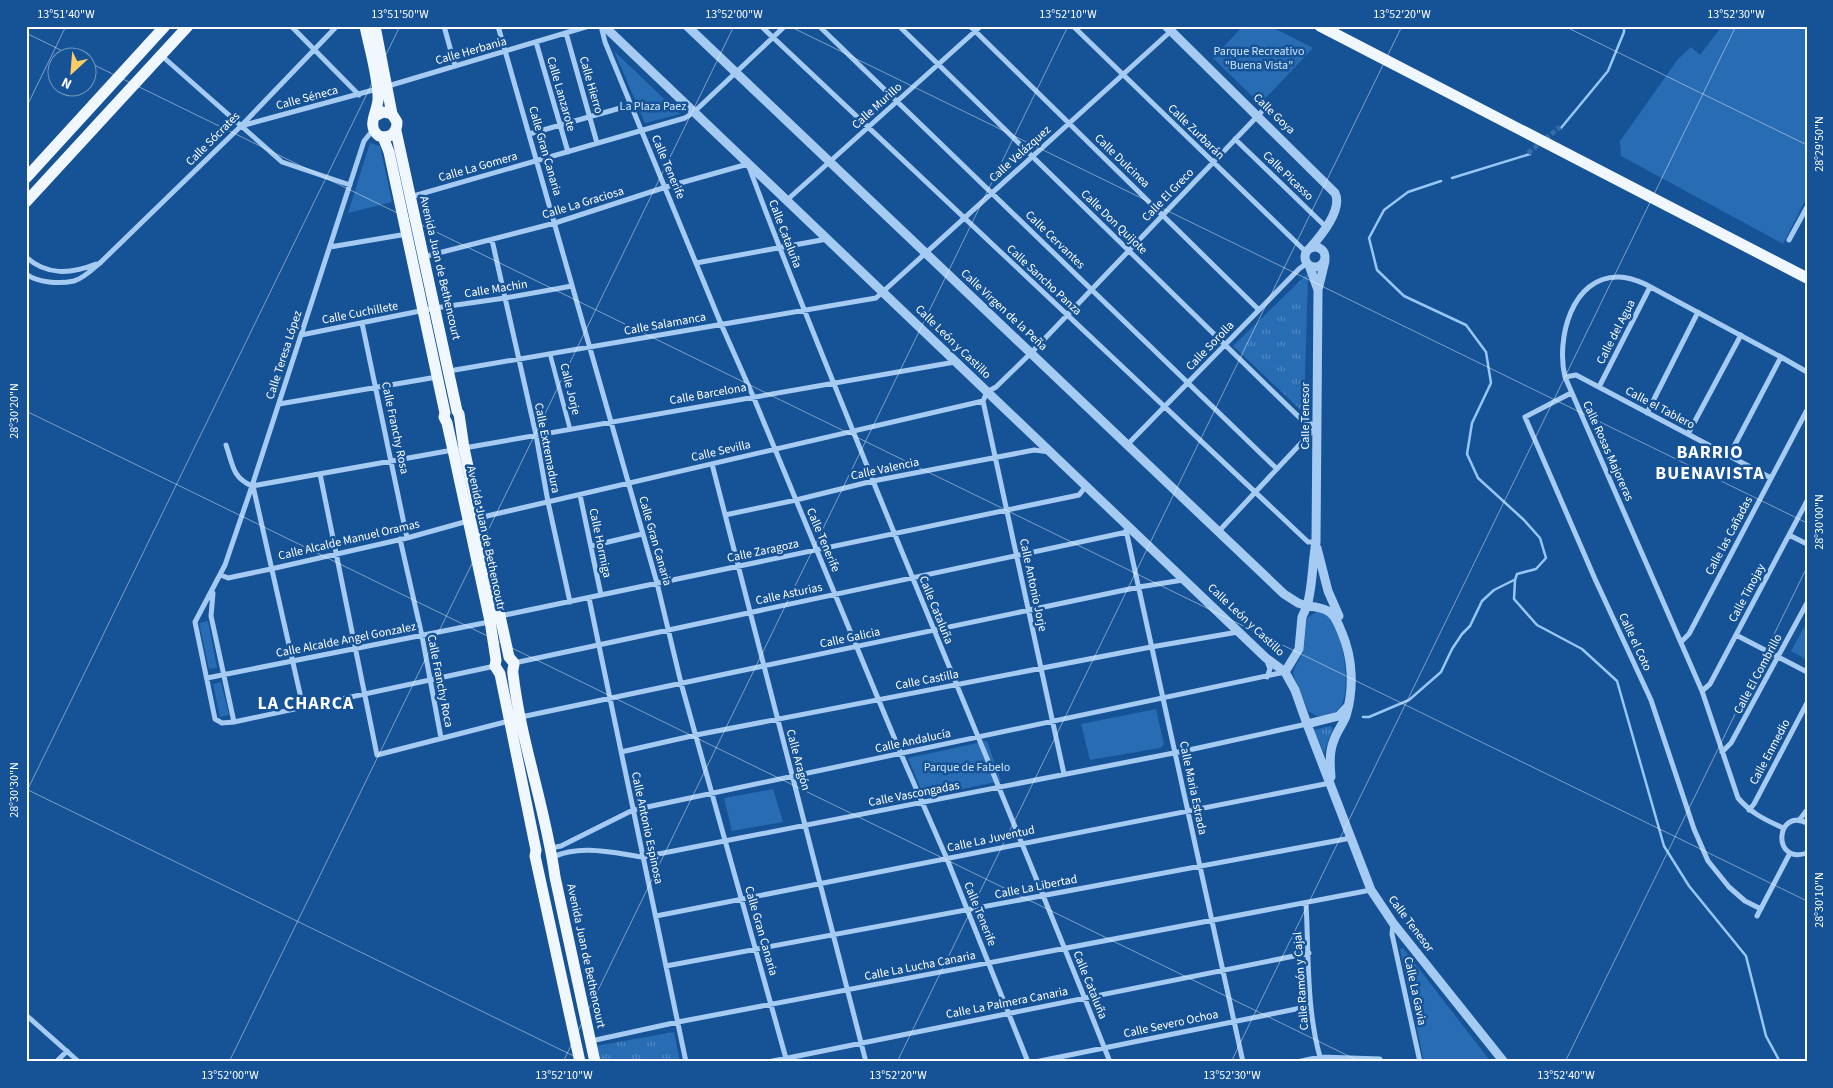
<svg xmlns="http://www.w3.org/2000/svg" width="1833" height="1088" font-family="'Source Sans 3',sans-serif">
  <style>
    .grass { fill: url(#grass-tufts) }
    .green { fill: #286cb4 }
    .lines { fill: none; stroke-linecap: round; stroke-linejoin: round }
    .stream { stroke: #98c6f5; stroke-width: 2.5 }
    .minor-tunnel { stroke: #386ca6; stroke-width: 5; stroke-dasharray: 5 2.5; stroke-linecap: butt }
    .pedestrian { stroke: #a6cbf2; stroke-width: 4.5 }
    .minor { stroke: #a6cbf2; stroke-width: 5 }
    .tertiary { stroke: #a6cbf2; stroke-width: 9 }
    .primary { stroke: #f0f7ff; stroke-width: 11 }
    .ticks { fill: none; stroke: #fff; stroke-width: 1; stroke-opacity: 0.45 }
    .labels { text-anchor: middle; dominant-baseline: central; stroke-width: 5; stroke-linejoin: round; paint-order: stroke }
    .street-label { font-size: 12px; fill: #fff; stroke: #155296 }
    .park-label { font-size: 12px; fill: #cde4fc; stroke: #155296 }
    .district-label { font-size: 18px; font-weight: bold; letter-spacing: 1px; fill: #fff; stroke: #155296 }
    .neatline { fill: none; stroke: #fff; stroke-width: 2 }
    .ticks-label { font-size: 12px; text-anchor: middle; fill: #fff }
  </style>
  <defs>
    <pattern id="grass-tufts" width="24" height="20" patternUnits="userSpaceOnUse" patternTransform="scale(1.25)"><rect width="24" height="20" fill="#286cb4"/><path d="M3 7l-1-3M5 7V3M7 7l1-3M15 17l-1-3M17 17v-4M19 17l1-3" fill="none" stroke="#5389c3"/></pattern>
  </defs>
  <rect width="100%" height="100%" fill="#155296"/>
  <!-- grass -->
  <path class="grass" d="M1308,273L1304,413L1233,346Z
    M1330,726L1333,728L1324,753L1314,730Z
    M674,1032L680,1062H600L596,1046Z"/>
  <!-- green -->
  <path class="green" d="M1243,26H1270L1313,48L1260,104L1213,58Z
    M1722,26H1807V197L1783,244L1621,156L1620,141L1678,59L1691,47L1700,55Z
    M614,51L680,114L645,123Z
    M370,143L380,146L392,202L348,213Z
    M1318,611C1321,612 1326,613 1329,615C1343,629 1353,693 1339,709C1334,715 1325,716 1317,716L1308,711L1293,674L1294,669L1303,653L1307,618Z
    M208,621L217,668L209,669L199,623Z
    M1807,622V660L1791,651Z
    M221,682L229,715L220,717L213,684Z
    M1156,709L1164,744L1160,748L1090,760L1081,724Z
    M987,741L1001,781L924,797L908,758Z
    M773,789L783,822L732,831L724,798Z
    M1403,948L1491,1062H1424L1400,949Z"/>
  <g class="lines">
    <!-- stream -->
    <path class="stream" d="M1561,128L1608,71L1624,32V26
      M1452,178L1530,154
      M1441,181L1408,192L1384,210L1369,238L1377,270L1404,296L1466,325L1486,352L1491,383L1472,423L1467,454L1478,478L1524,520L1540,538L1546,558L1536,569L1517,574L1515,580L1514,599L1537,625L1582,649L1617,681L1664,846L1689,886L1746,956L1766,1036L1780,1062
      M1363,717H1369L1409,700L1441,672L1452,649L1462,634L1470,626L1482,601L1494,590L1514,580"/>
    <!-- minor-tunnel -->
    <path class="minor-tunnel" d="M1528,153L1560,127"/>
    <!-- pedestrian -->
    <path class="pedestrian" d="M550,354L570,429"/>
    <!-- minor -->
    <path class="minor" d="M291,26L359,95
      M444,26L455,66
      M498,26L657,583L681,683L787,1062
      M601,26L605,42L721,324L753,396L901,754L947,859L1028,1062
      M761,26L1308,542H1316
      M819,26L1277,469
      M899,26L1303,421L1317,426L1219,531
      M970,26L1259,310
      M1073,26L1306,252
      M566,33L597,143
      M536,42L568,152
      M162,56L282,162L350,185
      M388,86L589,26
      M241,126L377,89
      M373,130L364,141L252,486L225,565L195,622L215,719L222,723L234,722L495,666
      M529,134L631,105
      M1235,139L1326,227
      M410,197L685,118L694,112L785,26
      M787,200L981,26
      M492,240L536,435L548,502L570,602
      M1789,240L1807,207
      M330,247L407,234
      M26,257C47,276 71,274 96,264
      M423,257L555,223L666,187L748,164C787,271 831,375 873,481C952,675 1033,867 1110,1062
      M696,263L827,239
      M26,274C38,283 60,284 74,281C84,278 93,269 101,262L241,126L337,26
      M362,323L407,538
      M301,335L435,308L505,298L572,286
      M449,371L876,298L1171,31
      M1565,377L1576,375L1771,478
      M1599,387L1650,287
      M1571,393L1525,417L1595,579L1651,700L1694,829L1708,861L1729,887L1745,901L1761,909
      M983,401L987,392L996,387L1031,353L1268,105
      M983,401L1064,774
      M279,404L437,377
      M1647,413L1698,312
      M1688,434L1741,335
      M1128,444L1299,269L1307,263
      M226,445C233,465 232,477 252,486
      M464,448L955,362
      M1729,456L1781,357
      M712,464L866,1062
      M320,474L377,755L509,721
      M252,486L453,450
      M253,486L303,707
      M580,495L601,595
      M725,515L796,500L873,481L1034,450L1050,452
      M480,520L487,516L983,401
      M1126,530L1243,1062
      M1789,535L1807,544
      M400,539L422,636L441,738
      M591,546L642,534
      M221,575L228,578L271,569L407,538L468,521
      M213,593L211,616L234,722
      M589,598L686,1062
      M500,616L1079,495L1086,486
      M1736,635L1807,672
      M1681,642L1689,634L1807,410
      M1267,661L1270,669L1267,677
      M514,663L1127,532
      M207,678L489,622
      M1702,691L1710,684L1807,501
      M521,717L1139,587L1183,580
      M621,752L696,735L1151,647L1238,632
      M1722,752L1731,743L1807,603
      M1749,810L1754,804L1807,703
      M1800,819L1807,810
      M1807,823C1776,807 1771,865 1807,853
      M1783,828C1764,819 1752,814 1738,798L1702,691L1565,377C1556,340 1571,276 1619,277C1628,277 1636,280 1645,284L1781,357L1807,372
      M551,848L561,846L633,810L1285,672
      M553,857C580,844 614,853 643,857L1189,750L1307,724
      M1306,903C1309,954 1306,1007 1320,1057
      M656,916C880,871 1105,827 1330,783
      M1757,916L1790,853
      M1393,924L1392,934L1420,1062
      M666,966L1351,838
      M26,1015L79,1062
      M591,1041L678,1022L1371,890
      M56,1062L67,1051
      M768,1062L1309,953
      M1035,1062L1311,1006
      M1297,1062L1320,1057L1380,1059V1062"/>
    <!-- tertiary -->
    <path class="tertiary" d="M604,26L1266,658L1285,672
      M687,26L1284,594L1298,603L1307,606C1313,585 1312,564 1316,542L1318,290L1325,261
      M1166,26L1335,193C1343,209 1321,236 1310,248
      M1305 257a10 10 0 1 1 20 0a10 10 0 1 1-20 0Z
      M1309,265L1318,290
      M1317,548L1328,591L1339,616
      M1307,724L1371,890L1393,923L1504,1062
      M1331,777C1330,765 1329,752 1334,740C1337,731 1343,724 1346,716C1354,689 1353,659 1342,633C1334,612 1330,608 1307,606L1302,617L1299,649L1285,672L1295,690L1307,724L1339,716L1349,705"/>
    <!-- primary -->
    <path class="primary" d="M365,26C369,47 379,79 378,100C377,113 366,126 379,136C390,139 397,133 397,122L392,114L383,112L375,116
      M375,26L392,114
      M1320,26L1807,278
      M396,131L457,411L459,414L464,448L500,616L509,657L514,663C514,667 512,670 513,674C521,743 546,809 555,877L595,1062
      M383,137L389,152L445,413L444,417L447,423L453,450L490,621L496,660L495,666L500,674L536,850L535,856L580,1062
      M26,178L165,26
      M26,202L188,26"/>
  </g>
  <!-- ticks -->
  <path class="ticks" d="M789,26L1807,523M1564,26L1807,145M26,33L77,58M88,62L1807,901M26,108L66,26M26,411L1361,1062M26,789L586,1062M26,793L400,26M229,1062L734,26M563,1062L1068,26M897,1062L1402,26M1231,1062L1736,26M1565,1062L1807,567"/>
  <g class="labels">
    <!-- street labels -->
    <g class="street-label">
      <text transform="translate(471 51) rotate(-16)">Calle Herbania</text>
      <text transform="translate(591 85) rotate(74)">Calle Hierro</text>
      <text transform="translate(561 94) rotate(74)">Calle Lanzarote</text>
      <text transform="translate(307 98) rotate(-15)">Calle Séneca</text>
      <text transform="translate(877 106) rotate(-42)">Calle Murillo</text>
      <text transform="translate(1274 114) rotate(44)">Calle Goya</text>
      <text transform="translate(1196 132) rotate(44)">Calle Zurbarán</text>
      <text transform="translate(213 139) rotate(-45)">Calle Sócrates</text>
      <text transform="translate(545 151) rotate(74)">Calle Gran Canaria</text>
      <text transform="translate(1020 154) rotate(-42)">Calle Velázquez</text>
      <text transform="translate(1122 161) rotate(44)">Calle Dulcinea</text>
      <text transform="translate(478 167) rotate(-16)">Calle La Gomera</text>
      <text transform="translate(668 167) rotate(67)">Calle Tenerife</text>
      <text transform="translate(1288 176) rotate(44)">Calle Picasso</text>
      <text transform="translate(1168 195) rotate(-46)">Calle El Greco</text>
      <text transform="translate(583 203) rotate(-17)">Calle La Graciosa</text>
      <text transform="translate(1114 222) rotate(44)">Calle Don Quijote</text>
      <text transform="translate(785 234) rotate(69)">Calle Cataluña</text>
      <text transform="translate(1055 240) rotate(44)">Calle Cervantes</text>
      <text transform="translate(440 268) rotate(77)">Avenida Juan de Bethencourt</text>
      <text transform="translate(1044 280) rotate(43)">Calle Sancho Panza</text>
      <text transform="translate(496 289) rotate(-9)">Calle Machin</text>
      <text transform="translate(1004 310) rotate(43)">Calle Virgen de la Peña</text>
      <text transform="translate(360 313) rotate(-11)">Calle Cuchillete</text>
      <text transform="translate(665 324) rotate(-10)">Calle Salamanca</text>
      <text transform="translate(1616 332) rotate(-63)">Calle del Agua</text>
      <text transform="translate(953 342) rotate(44)">Calle León y Castillo</text>
      <text transform="translate(1210 346) rotate(-46)">Calle Sorolla</text>
      <text transform="translate(284 355) rotate(-72)">Calle Teresa López</text>
      <text transform="translate(570 389) rotate(76)">Calle Jorje</text>
      <text transform="translate(708 394) rotate(-10)">Calle Barcelona</text>
      <text transform="translate(1660 408) rotate(28)">Calle el Tablero</text>
      <text transform="translate(1305 416) rotate(-90)">Calle Tenesor</text>
      <text transform="translate(395 428) rotate(78)">Calle Franchy Rosa</text>
      <text transform="translate(547 448) rotate(79)">Calle Extremadura</text>
      <text transform="translate(721 451) rotate(-13)">Calle Sevilla</text>
      <text transform="translate(1608 451) rotate(66)">Calle Rosas Majoreras</text>
      <text transform="translate(885 469) rotate(-12)">Calle Valencia</text>
      <text transform="translate(1729 536) rotate(-62)">Calle las Cañadas</text>
      <text transform="translate(486 538) rotate(78)">Avenida Juan de Bethencoutr</text>
      <text transform="translate(349 540) rotate(-13)">Calle Alcalde Manuel Oramas</text>
      <text transform="translate(823 540) rotate(67)">Calle Tenerife</text>
      <text transform="translate(655 541) rotate(74)">Calle Gran Canaria</text>
      <text transform="translate(600 543) rotate(78)">Calle Hormiga</text>
      <text transform="translate(763 551) rotate(-12)">Calle Zaragoza</text>
      <text transform="translate(1033 585) rotate(78)">Calle Antonio Jorje</text>
      <text transform="translate(1747 593) rotate(-62)">Calle Tinojay</text>
      <text transform="translate(789 594) rotate(-12)">Calle Asturias</text>
      <text transform="translate(936 610) rotate(68)">Calle Cataluña</text>
      <text transform="translate(1246 620) rotate(43)">Calle León y Castillo</text>
      <text transform="translate(850 638) rotate(-12)">Calle Galicia</text>
      <text transform="translate(346 640) rotate(-11)">Calle Alcalde Angel Gonzalez</text>
      <text transform="translate(1635 642) rotate(65)">Calle el Coto</text>
      <text transform="translate(1758 674) rotate(-62)">Calle El Combrillo</text>
      <text transform="translate(927 680) rotate(-11)">Calle Castilla</text>
      <text transform="translate(440 681) rotate(79)">Calle Franchy Roca</text>
      <text transform="translate(913 741) rotate(-12)">Calle Andalucía</text>
      <text transform="translate(1770 752) rotate(-62)">Calle Enmedio</text>
      <text transform="translate(798 760) rotate(75)">Calle Aragón</text>
      <text transform="translate(1193 788) rotate(78)">Calle Maria Estrada</text>
      <text transform="translate(914 794) rotate(-11)">Calle Vascongadas</text>
      <text transform="translate(647 828) rotate(78)">Calle Antonio Espinosa</text>
      <text transform="translate(991 839) rotate(-12)">Calle La Juventud</text>
      <text transform="translate(1036 887) rotate(-11)">Calle La Libertad</text>
      <text transform="translate(980 914) rotate(68)">Calle Tenerife</text>
      <text transform="translate(1411 924) rotate(53)">Calle Tenesor</text>
      <text transform="translate(761 931) rotate(74)">Calle Gran Canaria</text>
      <text transform="translate(586 956) rotate(78)">Avenida Juan de Bethencourt</text>
      <text transform="translate(920 966) rotate(-11)">Calle La Lucha Canaria</text>
      <text transform="translate(1301 981) rotate(-94)">Calle Ramón y Cajal</text>
      <text transform="translate(1090 985) rotate(68)">Calle Cataluña</text>
      <text transform="translate(1415 991) rotate(78)">Calle La Gavia</text>
      <text transform="translate(1007 1003) rotate(-11)">Calle La Palmera Canaria</text>
      <text transform="translate(1171 1024) rotate(-12)">Calle Severo Ochoa</text>
    </g>
    <!-- park labels -->
    <g class="park-label">
      <text x="1259" y="51">Parque Recreativo<tspan x="1259" dy="14">"Buena Vista"</tspan></text>
      <text x="653" y="106">La Plaza Paez</text>
      <text x="967" y="767">Parque de Fabelo</text>
    </g>
    <!-- district labels -->
    <g class="district-label">
      <text x="1710" y="452">BARRIO<tspan x="1710" dy="21">BUENAVISTA</tspan></text>
      <text x="306" y="703">LA CHARCA</text>
    </g>
  </g>
  <!-- border -->
  <rect width="1833" height="1088" fill="none" stroke="#155296" stroke-width="55"/>
  <!-- north arrow -->
  <g transform="translate(72 72) rotate(206)"><circle r="24" fill="#155296" stroke="#7397c0"/>
  <path d="M0-4L9 19L0 12L-9 19Z" fill="#ffcd66"/>
  <text y="-8" font-size="14" font-weight="bold" text-anchor="middle" fill="#ffffff">N</text>
  </g>
  <rect x="28" y="28" width="1778" height="1032" class="neatline"/>
  <g class="ticks-label">
    <text x="66" y="18">13°51'40"W</text>
    <text x="400" y="18">13°51'50"W</text>
    <text x="734" y="18">13°52'00"W</text>
    <text x="1068" y="18">13°52'10"W</text>
    <text x="1402" y="18">13°52'20"W</text>
    <text x="1736" y="18">13°52'30"W</text>
    <text transform="translate(1819 144) rotate(-90)" y="4">28°29'50"N</text>
    <text transform="translate(14 411) rotate(-90)" y="4">28°30'20"N</text>
    <text transform="translate(1819 522) rotate(-90)" y="4">28°30'00"N</text>
    <text transform="translate(14 790) rotate(-90)" y="4">28°30'30"N</text>
    <text transform="translate(1819 900) rotate(-90)" y="4">28°30'10"N</text>
    <text x="230" y="1079">13°52'00"W</text>
    <text x="564" y="1079">13°52'10"W</text>
    <text x="898" y="1079">13°52'20"W</text>
    <text x="1232" y="1079">13°52'30"W</text>
    <text x="1566" y="1079">13°52'40"W</text>
  </g>
</svg>
